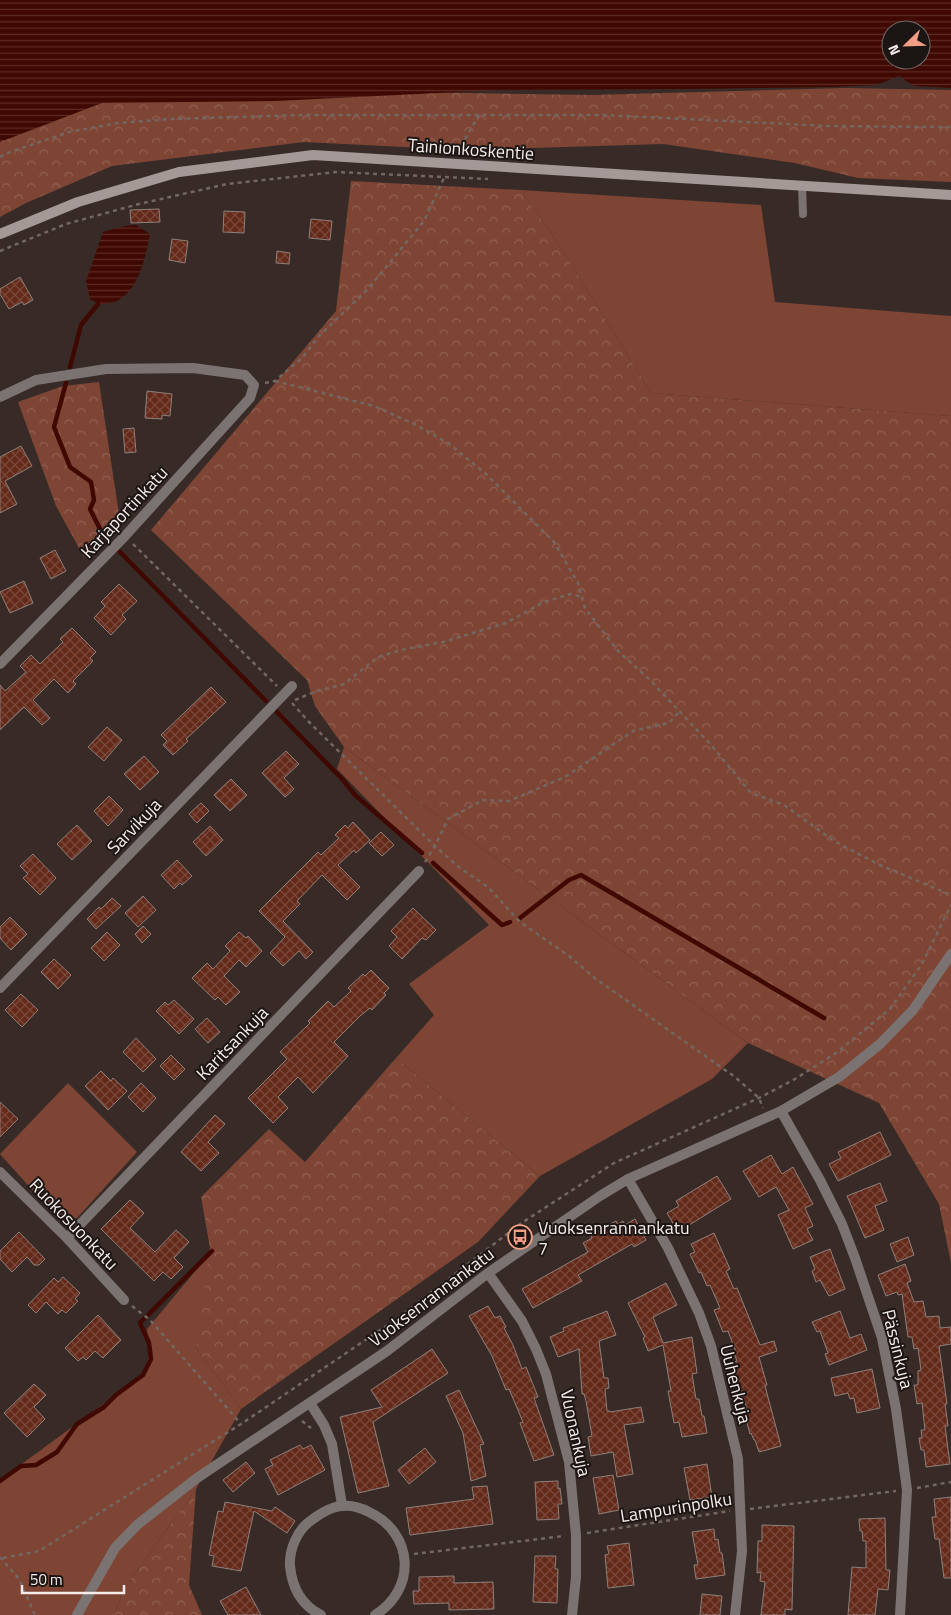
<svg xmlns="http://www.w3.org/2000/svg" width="951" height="1615" font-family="'Titillium Web',sans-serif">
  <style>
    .grass { fill: #7e4534 }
    .forest { fill: url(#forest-crowns) }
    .water { fill: url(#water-rules); fill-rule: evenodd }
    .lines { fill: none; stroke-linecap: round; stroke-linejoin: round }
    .stream { stroke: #3f0800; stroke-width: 4.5 }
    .building { fill: url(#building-cross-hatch); stroke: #8e7f7a }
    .path { stroke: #736763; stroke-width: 2.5; stroke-dasharray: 4 4; stroke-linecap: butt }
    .lane { stroke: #7a7371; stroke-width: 8 }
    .street { stroke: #7a7371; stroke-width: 10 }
    .secondary { stroke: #a49996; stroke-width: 10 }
    .labels { text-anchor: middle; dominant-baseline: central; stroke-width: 4; stroke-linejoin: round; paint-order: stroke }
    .street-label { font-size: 18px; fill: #f5ecea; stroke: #1b1513 }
    .poi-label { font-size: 18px; fill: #f5ecea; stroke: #1b1513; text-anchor: start }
  </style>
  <defs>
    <pattern id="forest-crowns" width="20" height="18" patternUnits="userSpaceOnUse" patternTransform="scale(1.25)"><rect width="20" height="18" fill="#7e4534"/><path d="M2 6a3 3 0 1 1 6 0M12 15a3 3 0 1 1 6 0" fill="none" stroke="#916052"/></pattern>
    <pattern id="water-rules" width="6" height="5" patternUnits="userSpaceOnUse" patternTransform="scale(1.25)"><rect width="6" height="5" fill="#3f0800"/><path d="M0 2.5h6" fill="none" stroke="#5b2c25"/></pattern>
    <pattern id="building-cross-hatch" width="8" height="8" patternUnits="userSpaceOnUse" patternTransform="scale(1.25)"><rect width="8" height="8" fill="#632a1a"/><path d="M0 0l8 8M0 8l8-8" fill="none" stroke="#7a493b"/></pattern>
  </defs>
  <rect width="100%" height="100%" fill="#382b27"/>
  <!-- grass -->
  <path class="grass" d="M521,190L761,205L775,302L951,316V416L651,393L560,246Z
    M344,747L748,1043L712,1079L540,1176L396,1058L434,1015L409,984L489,925L337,769Z
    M68,1083L137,1152L77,1218L60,1221L0,1154Z
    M212,1251L196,1348L241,1409L196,1489L125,1587L114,1615H0V1480L143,1375L150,1353L147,1329Z"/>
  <!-- forest -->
  <path class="forest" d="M846,88L951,90V182L858,178L795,163L663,144L465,150L304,142L112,166L26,203L0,217V134L97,102L403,92L592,95Z
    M351,181L521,190L560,246L651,393L951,416V1263L939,1204L879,1103L748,1043L344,747L315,706L307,680L151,530L336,311Z
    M99,382L120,521L84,557L56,506L18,402L63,386Z
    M396,1058L540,1176L478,1242L241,1409L196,1348L210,1248L201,1197L269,1129L305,1162Z
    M196,1489L189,1585L202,1615H114L125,1587Z"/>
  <!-- water -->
  <path class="water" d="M0,0H951V88L914,86L899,76L877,85L832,87L688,89L499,90L276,101L102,103L0,142ZM891,30H921V60H891Z
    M136,225L150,234C146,256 138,294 114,302C109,304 103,304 98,304L90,299L86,281L103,232L125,226Z"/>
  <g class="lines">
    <!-- stream -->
    <path class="stream" d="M70,367L81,325L98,304
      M66,383L54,427L70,467L91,482L94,500L90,509L103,535L109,541
      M120,552L266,701
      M277,712L343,780L355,795L422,853
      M433,863L502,925L510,922
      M520,918L569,880L581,875L824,1018
      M0,1481L21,1466L36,1465L57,1452L77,1424L104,1407L116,1395L143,1375L151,1359L149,1343L140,1323L212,1251"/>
  </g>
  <!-- building -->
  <path class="building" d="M159,209L160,222L131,223L130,210Z
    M224,211L245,212L244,233L223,232Z
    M311,219L332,221L330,240L309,238Z
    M172,239L188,241L185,263L169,260Z
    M277,251L290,253L289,264L276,263Z
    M20,277L33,300L24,305L22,302L9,309L0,294V289Z
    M147,391L172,394L170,416L162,415V419L145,418Z
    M134,428L136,452L125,453L123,429Z
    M21,446L32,466L5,481L17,504L0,513V457Z
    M55,550L66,571L51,579L40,558Z
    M24,581L33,603L10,613L0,592Z
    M119,584L137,601L122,615L126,619L111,635L94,618L105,606L101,602Z
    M72,628L96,652L90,658L93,661L73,681L76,684L68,693L54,679L33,700L50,718L42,725L24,707L0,730V685L5,691L26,672L20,666L31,655L40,664L63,642L60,639Z
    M211,687L226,702L186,739L188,741L173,755L163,745L167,741L161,735Z
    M107,727L122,740L104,761L88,747Z
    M286,751L299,764L284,778L294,789L285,797L262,773Z
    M144,756L159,772L140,790L124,774Z
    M231,779L247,795L230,811L214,795Z
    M109,796L123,810L108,826L94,811Z
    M201,803L209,811L197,823L189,814Z
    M353,822L370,840L356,853L354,850L338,865L360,887L347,900L322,875L297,901L300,904L283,921L313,952L306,959L299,951L283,966L270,953L285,937L259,911L318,852L321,855L339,838L335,835L345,825L348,828Z
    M77,825L92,841L72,860L57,844Z
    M210,826L223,840L206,856L193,842Z
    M381,832L394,845L382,856L369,843Z
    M33,854L56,878L40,895L23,878L28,874L20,866Z
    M177,860L192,876L182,885L180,883L174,889L161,875Z
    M143,896L156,910L138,927L125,913Z
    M112,898L121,906L96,929L87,919L99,907L101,909Z
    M413,908L436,930L426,940L422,938L402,959L389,946L397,937L391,931Z
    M10,917L27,934L11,950L0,938V927Z
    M143,926L151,934L142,943L135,934Z
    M107,932L120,945L104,961L91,948Z
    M239,932L246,938L248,936L262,951L246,967L239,960L224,976L240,992L226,1005L218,997L215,1000L192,978L207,963L213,969L230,951L225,946Z
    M54,959L71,975L58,989L41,972Z
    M371,970L389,988L384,993L386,995L372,1010L370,1008L360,1016L334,1042L348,1056L313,1093L298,1077L278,1097L288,1108L273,1123L248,1098L287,1059L280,1052L310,1023L308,1021L328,1001L334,1007L351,991L348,988L363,974L365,976Z
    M21,994L38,1010L22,1027L5,1010Z
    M174,1000L194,1019L179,1034L156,1011L165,1002L168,1005Z
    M207,1018L220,1032L208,1043L195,1029Z
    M136,1038L156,1059L143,1072L123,1052Z
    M171,1055L185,1069L174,1080L160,1066Z
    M101,1071L111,1081L113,1078L127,1091L108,1110L85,1086Z
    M141,1083L156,1098L143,1112L128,1097Z
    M0,1102L18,1119L0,1137Z
    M215,1115L225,1124L208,1142L219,1153L201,1171L181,1152Z
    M880,1132L891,1155L838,1181L829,1164L841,1158L838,1152Z
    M771,1155L782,1174L793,1167L813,1204L805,1208L813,1226L807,1229L813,1240L793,1249L778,1215L789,1210L776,1187L759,1197L743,1171Z
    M717,1176L731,1199L678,1232L667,1213L679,1206L676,1201Z
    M880,1183L887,1201L875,1206L884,1230L865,1238L847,1196Z
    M130,1200L144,1213L130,1228L155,1252L176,1230L189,1242L174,1258L183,1267L171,1279L163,1272L154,1281L101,1229Z
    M635,1219L646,1240L634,1247L632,1244L578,1275L582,1281L533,1308L522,1289L588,1252L583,1243L592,1238L591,1235L616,1221L618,1224L623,1221L625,1225Z
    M19,1232L45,1259L39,1265H34L27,1257L12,1272L0,1259V1251Z
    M714,1233L730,1269L726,1271L734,1289L737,1288L760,1345L774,1341L777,1351L759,1357L767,1385L765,1386L781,1446L759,1452L755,1440H754L751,1433L750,1434L745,1415L747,1414L746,1406L734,1368H736L734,1362L737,1361L734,1353L736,1352L728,1331L723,1332L714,1310L720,1308L710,1285L707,1286L701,1272L699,1273L690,1254L695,1252L691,1244Z
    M908,1237L914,1255L897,1262L890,1244Z
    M830,1249L845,1289L829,1296L820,1280L816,1282L812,1271L815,1269L810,1257Z
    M905,1264L911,1281L907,1283L914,1302L923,1301L926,1317L939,1316L940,1328L951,1327V1344L939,1346L947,1404H945L948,1426H945L950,1464L926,1467L924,1450H921L919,1438H922L921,1430H925L922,1403L917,1404L914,1385H918V1371L921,1370L918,1348L914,1349L912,1337H908L902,1294L898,1295L897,1292L886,1296L878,1275Z
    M63,1277L80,1293L75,1299L78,1301L66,1313L62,1310L58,1314L46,1302L36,1313L28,1305L54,1278L58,1282Z
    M666,1283L677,1305L653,1317L663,1343L692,1337L697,1373L692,1374L696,1399H699L702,1416H704L707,1433L682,1437L679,1422L674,1423L668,1391H671L663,1345L648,1351L643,1338L645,1337L628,1303Z
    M488,1306L495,1318L500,1316L506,1327L504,1328L513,1345L522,1369L526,1367L538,1397L534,1398L554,1455L534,1461L520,1423L523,1422L509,1389L506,1390L492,1356L469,1316Z
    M607,1311L616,1335L599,1341L604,1378H608L609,1388L605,1389L607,1411H610V1412L641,1407L644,1422L624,1425L633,1474L617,1477L613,1452L591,1456L588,1437L592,1436L586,1401L584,1394H582L579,1349L558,1357L550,1337L564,1331L563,1328Z
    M840,1311L850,1338L861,1334L867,1350L829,1365L825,1354L828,1353L820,1331L817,1332L812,1322Z
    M98,1315L121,1340L103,1358L95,1351L86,1360L83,1357L78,1361L65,1348Z
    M432,1349L448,1373L373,1422L389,1486L358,1493L340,1417L382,1407L371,1390Z
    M872,1369L880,1408L857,1413L854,1398L850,1399L848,1393L835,1396L831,1378Z
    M34,1384L46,1395L34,1407L45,1419L27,1437L4,1413Z
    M459,1390L484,1444L480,1445L486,1476L471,1481L463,1433L446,1396Z
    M300,1445L303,1449L311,1445L325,1470L278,1495L265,1469L273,1465L270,1460Z
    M425,1448L436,1462L409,1484L398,1470Z
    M246,1462L255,1473L233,1492L223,1480Z
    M707,1464L712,1497L690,1500L684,1468Z
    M613,1475L619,1510L599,1514L593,1478Z
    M558,1481V1489L560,1488L562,1504H558L559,1519L537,1520L535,1482Z
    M487,1486L493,1524L410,1535L406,1508L474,1499L472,1487Z
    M951,1497V1578H944L939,1539H935L932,1517H936L934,1499Z
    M225,1502L272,1511L275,1507L295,1521L287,1533L254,1511L241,1571L212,1566L214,1556L209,1555L218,1511L223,1512Z
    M885,1518L886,1570H890L888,1590L878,1589L875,1615H848L852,1567L866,1568V1541H863L862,1531H860L859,1519Z
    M762,1525L794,1526L792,1610L785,1609V1615H761L765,1582L760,1581L761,1572L757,1573L758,1541H762Z
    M714,1529L715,1540L718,1539L720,1553H722L725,1575L696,1579L694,1565H698L692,1532Z
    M629,1543L634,1585L608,1588L605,1555L609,1554L607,1546Z
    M535,1556H556L555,1569H558L557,1603L533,1602Z
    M454,1576V1583L493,1582L494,1609L449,1610V1603L414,1604L413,1591H419V1577Z
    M246,1587L261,1615H228L220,1601Z
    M702,1594L722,1596L720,1615H700Z"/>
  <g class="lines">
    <!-- path -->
    <path class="path" d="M461,146L479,115
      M0,157L10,152L69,132L118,123L171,119L303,115H604L828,126L951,127
      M0,251L66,224L139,204L227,184L336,172L488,179
      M275,381L374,406L414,424L448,443L487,475L554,542L578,583L585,608L617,650L651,681L712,746L751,793L784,805L834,841L880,865L951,895
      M265,383L275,381L302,358L320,335L368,289L424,221L444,178
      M133,544L277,686
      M295,700L317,691L344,684L378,657L405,649L443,642L506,623L542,603L570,594L582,597
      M292,703L309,722L435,846L460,868L488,887L520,922L569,956L596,979L735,1077L759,1098L763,1108
      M425,862L435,846L448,819L483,800L509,801L565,777L633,731L669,723L679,712
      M132,1306L150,1320L241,1424
      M302,1421L311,1428
      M917,1488L951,1482
      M750,1509L896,1491
      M587,1533L730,1511
      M414,1554L564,1536
      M0,1557L19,1579L35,1615
      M3,1558L39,1551L241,1424L398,1318L520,1224L614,1163L759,1098L795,1079L836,1053L890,1009L922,964L951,905"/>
    <!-- lane -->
    <path class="lane" d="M802,186L803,214"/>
    <!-- street -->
    <path class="street" d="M0,397L36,380L106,369L193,368L245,375L254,385L250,398L125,536L0,664
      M0,988L292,686
      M781,1111L820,1180L842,1224L855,1258L882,1338L896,1409L907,1490L900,1615
      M0,1172L67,1238L124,1300
      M628,1179L668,1248L699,1313L711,1346L738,1459L742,1551L735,1615
      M67,1238L419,871
      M488,1273L522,1321L536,1349L546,1374L569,1462L576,1535V1577L572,1615
      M310,1403L324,1425L332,1444L342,1505
      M77,1615L115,1548L137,1525L197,1478L387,1351L488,1273L600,1196L628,1179L781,1111L839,1077L880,1044L913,1010L951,954
      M321,1615C301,1605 292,1587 290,1566C289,1550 297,1531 309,1522C318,1515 331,1506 343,1506C352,1505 361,1508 369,1512C414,1533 417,1589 375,1615"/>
    <!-- secondary -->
    <path class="secondary" d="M0,234L78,202L179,172L313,155L951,195"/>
  </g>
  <!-- icons -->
  <defs>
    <g id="bus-ring" transform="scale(1.25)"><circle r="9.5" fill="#1b1513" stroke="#f39f86" stroke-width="1.5"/><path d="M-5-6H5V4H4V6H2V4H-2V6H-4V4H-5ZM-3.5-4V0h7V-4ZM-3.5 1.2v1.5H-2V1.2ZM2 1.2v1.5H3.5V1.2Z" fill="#f39f86"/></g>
  </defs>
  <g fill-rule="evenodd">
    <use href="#bus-ring" x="520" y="1237"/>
  </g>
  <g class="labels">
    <!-- street labels -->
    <g class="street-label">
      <text transform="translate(471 149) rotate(4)">Tainionkoskentie</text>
      <text transform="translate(124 512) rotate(-47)">Karjaportinkatu</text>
      <text transform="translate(134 826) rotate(-46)">Sarvikuja</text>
      <text transform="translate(232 1043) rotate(-46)">Karitsankuja</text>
      <text transform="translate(74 1224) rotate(46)">Ruokosuonkatu</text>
      <text transform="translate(431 1297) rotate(-37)">Vuoksenrannankatu</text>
      <text transform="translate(898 1349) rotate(76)">Pässinkuja</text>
      <text transform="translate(736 1384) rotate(76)">Uuhenkuja</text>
      <text transform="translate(576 1433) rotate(78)">Vuonankuja</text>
      <text transform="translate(676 1507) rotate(-9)">Lampurinpolku</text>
    </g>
    <!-- poi labels -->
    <g class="poi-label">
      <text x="538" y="1227">Vuoksenrannankatu<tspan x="538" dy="21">7</tspan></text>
    </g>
  </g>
  <!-- north arrow -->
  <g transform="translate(906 45) rotate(247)"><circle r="24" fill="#1b1513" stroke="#726b69"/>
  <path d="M0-4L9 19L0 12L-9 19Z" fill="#f39f86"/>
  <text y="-8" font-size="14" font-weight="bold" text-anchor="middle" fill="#f5ecea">N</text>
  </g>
  <!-- scale -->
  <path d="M22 1585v8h102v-8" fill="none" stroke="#f5ecea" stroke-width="2.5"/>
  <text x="30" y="1585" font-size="15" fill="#f5ecea" stroke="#1b1513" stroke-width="4" paint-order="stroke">50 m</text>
</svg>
